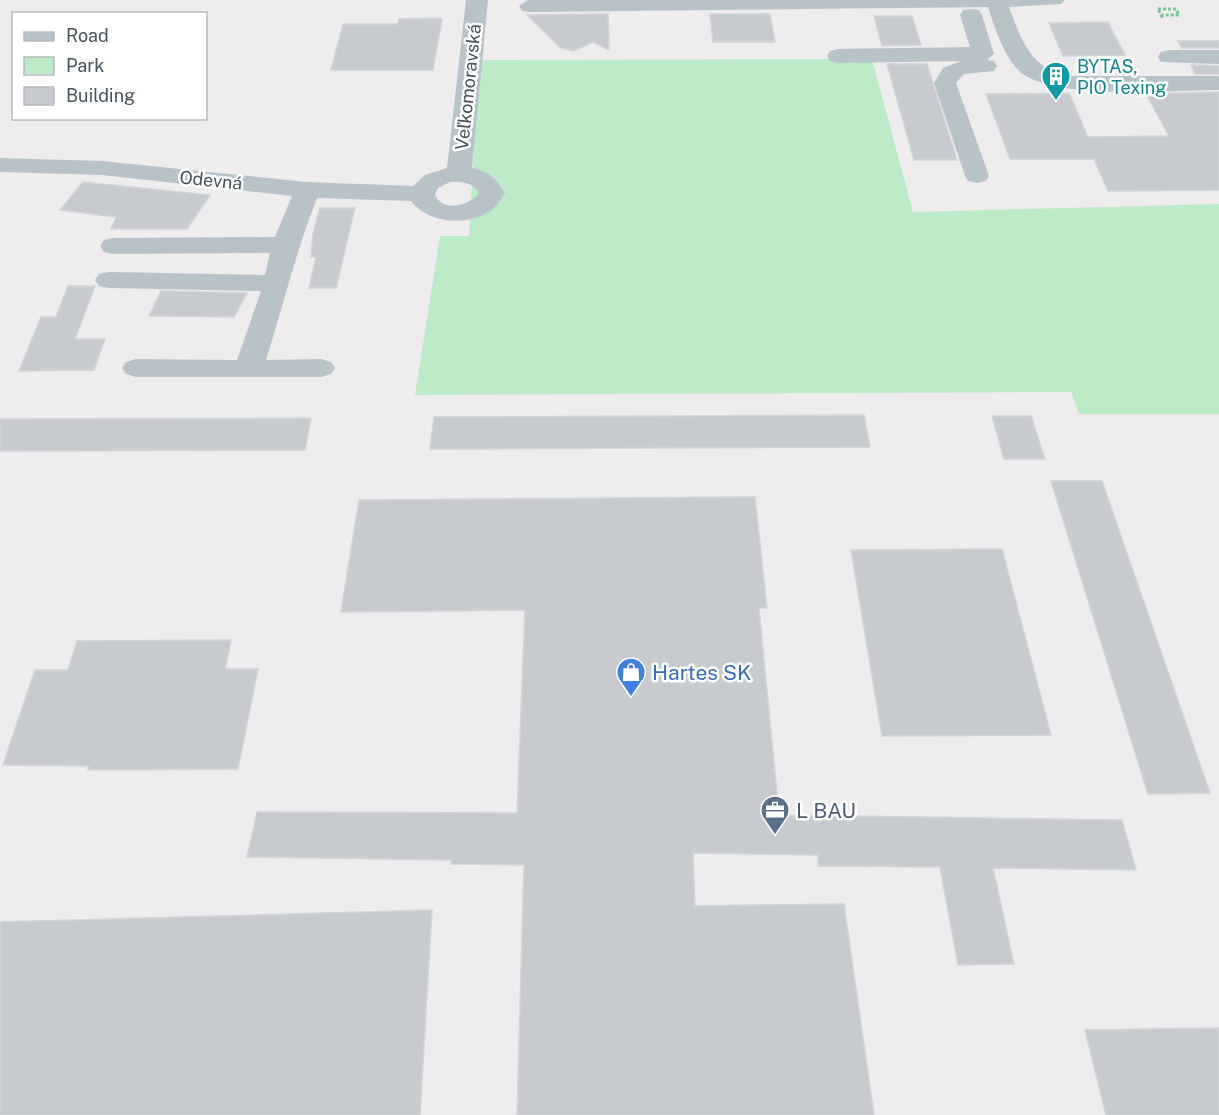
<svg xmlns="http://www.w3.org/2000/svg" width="1219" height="1115" font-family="'Public Sans',sans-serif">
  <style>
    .green { fill: #bcebc8 }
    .building { fill: #c7cacf; stroke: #d1d4d8; stroke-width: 1.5 }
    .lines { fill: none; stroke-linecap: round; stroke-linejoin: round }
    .path { stroke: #76c794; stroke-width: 3; stroke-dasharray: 3 2; stroke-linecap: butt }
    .minor { fill: #b8c3c9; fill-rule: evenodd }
    .labels { text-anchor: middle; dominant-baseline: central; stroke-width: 5; stroke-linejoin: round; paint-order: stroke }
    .far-culture-label { font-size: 18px; fill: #0d838f; stroke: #fff; text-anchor: start }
    .far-street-label { font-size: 18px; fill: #465259; stroke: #fff }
    .shop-label { font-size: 21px; fill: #366cbe; stroke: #fff; text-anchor: start }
    .service-label { font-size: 21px; fill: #4e5e75; stroke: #fff; text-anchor: start }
  </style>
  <rect width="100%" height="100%" fill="#efeced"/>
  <!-- green -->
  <path class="green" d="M872,59L913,212L1219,204V414H1079L1071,392L415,395L440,236H469L479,60Z"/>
  <!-- building -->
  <path class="building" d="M608,14L609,50L593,42L574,51L561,48L527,15Z
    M710,14H770L775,42H713Z
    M874,16H912L921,45L882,46Z
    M435,18L442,19L433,70H331L343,24H398L399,19Z
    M1108,22L1125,55L1063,56L1049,23Z
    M1178,41H1219V48H1182Z
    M887,64H927L957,160H914Z
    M1191,65L1219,66V74H1195Z
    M1219,92V190L1108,191L1094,159H1010L986,94L1069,93L1088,137L1169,136L1146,94Z
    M83,182L210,195L187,229H111L116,217L60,210Z
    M320,208H355L336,288H309L316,257H311L313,234Z
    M68,286H95L75,339H105L94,370L19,371L41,317H56Z
    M161,291L247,293L234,317L149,316Z
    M864,415L870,447L430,449L434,417Z
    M992,416H1031L1045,459H1004Z
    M311,418L305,450L0,451V419Z
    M1051,481H1102L1210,793L1148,794Z
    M755,497L767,608H759L779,815L1122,820L1136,870L993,868L1014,964L958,965L940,867L818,866V855L693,853L695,906L844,904L874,1115H517L524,865L451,864L452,860L247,857L257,812L517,813L525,610L341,612L359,500Z
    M1002,549L1051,735L882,736L851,550Z
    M231,640L225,669H258L238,769L88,770L89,766L3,765L35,670H68L77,641Z
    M432,910L420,1115H0V922Z
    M1219,1028V1115H1106L1085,1030Z"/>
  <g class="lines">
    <!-- path -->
    <path class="path" d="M1158,9H1176L1179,15H1161Z
      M1161,15L1163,19"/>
    <!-- minor -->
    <path class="minor" d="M466,0H488L472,168C489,172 496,178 505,193C500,200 497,207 490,211C467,227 427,223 411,201L317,198C296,251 283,306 266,360L321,359L331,362L335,368L331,374L321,377H136L126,374L122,368L126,362L136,359L237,360L261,291L109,288L99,286L95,280L99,274L109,272L265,275L270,253L113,254L104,252L100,246L104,240L113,238L275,237L292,196L102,175L0,172V158L102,161L307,182L413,186L425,175L447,168ZM450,182C462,182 473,182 479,193C470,206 441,213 435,194L438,188Z
      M528,0H1065L1061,4L1009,7C1021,39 1030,67 1066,76H1219V90C1173,90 1048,102 1017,69C1002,52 995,28 988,7L530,12L522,11L519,6Z
      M971,9L979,10L982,15L994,54L987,60L994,61L997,66L994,71L964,74L956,83L989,176L986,181L977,183L968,181L965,176L934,83L943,68L961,61L838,63L830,61L827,56L830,51L838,49L970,47L960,15L963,10Z
      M1169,50H1219V64L1161,62L1158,57L1161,52Z"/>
  </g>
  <!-- icons -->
  <defs>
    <g id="building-pin" transform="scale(1.5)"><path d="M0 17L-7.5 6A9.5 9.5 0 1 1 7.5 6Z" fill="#0f9aa8" stroke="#fff"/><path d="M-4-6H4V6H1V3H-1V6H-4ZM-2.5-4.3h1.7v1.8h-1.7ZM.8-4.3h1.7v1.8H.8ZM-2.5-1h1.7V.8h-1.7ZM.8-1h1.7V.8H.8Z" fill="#fff"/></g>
    <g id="shop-pin" transform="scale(1.5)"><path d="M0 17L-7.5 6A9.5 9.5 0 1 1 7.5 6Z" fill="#3f7fe0" stroke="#fff"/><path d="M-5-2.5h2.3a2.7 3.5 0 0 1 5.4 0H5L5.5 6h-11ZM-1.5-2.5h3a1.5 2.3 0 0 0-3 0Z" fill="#fff"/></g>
    <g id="office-pin" transform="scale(1.5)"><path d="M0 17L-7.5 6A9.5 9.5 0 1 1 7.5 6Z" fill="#5c6f8a" stroke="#fff"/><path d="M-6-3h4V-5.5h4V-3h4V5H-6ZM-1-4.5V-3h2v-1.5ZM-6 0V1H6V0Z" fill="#fff"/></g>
  </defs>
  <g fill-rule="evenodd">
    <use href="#building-pin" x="1056" y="76"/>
    <use href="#shop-pin" x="631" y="672"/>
    <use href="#office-pin" x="775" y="810"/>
  </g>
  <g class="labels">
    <!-- far-culture labels -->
    <g class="far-culture-label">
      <text x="1077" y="66">BYTAS,<tspan x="1077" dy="21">PIO Texing</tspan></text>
    </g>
    <!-- far-street labels -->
    <g class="far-street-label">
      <text transform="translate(468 87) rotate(-84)">Veľkomoravská</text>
      <text transform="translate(211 180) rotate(6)">Odevná</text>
    </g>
    <!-- shop labels -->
    <g class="shop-label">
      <text x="652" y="672">Hartes SK</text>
    </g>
    <!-- service labels -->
    <g class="service-label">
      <text x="796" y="810">L BAU</text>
    </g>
  </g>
  <!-- legend -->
  <rect x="12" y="12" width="195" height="108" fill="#ffffff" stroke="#b5babd" stroke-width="1.5"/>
  <rect x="24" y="32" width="30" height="9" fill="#b8c3c9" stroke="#b5babd" stroke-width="1.5"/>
  <text x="66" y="42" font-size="18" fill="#465259">Road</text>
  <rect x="24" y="57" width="30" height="18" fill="#bcebc8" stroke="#b5babd" stroke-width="1.5"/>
  <text x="66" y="72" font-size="18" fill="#465259">Park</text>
  <rect x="24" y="87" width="30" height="18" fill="#c7cacf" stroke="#b5babd" stroke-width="1.5"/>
  <text x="66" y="102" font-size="18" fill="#465259">Building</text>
</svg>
